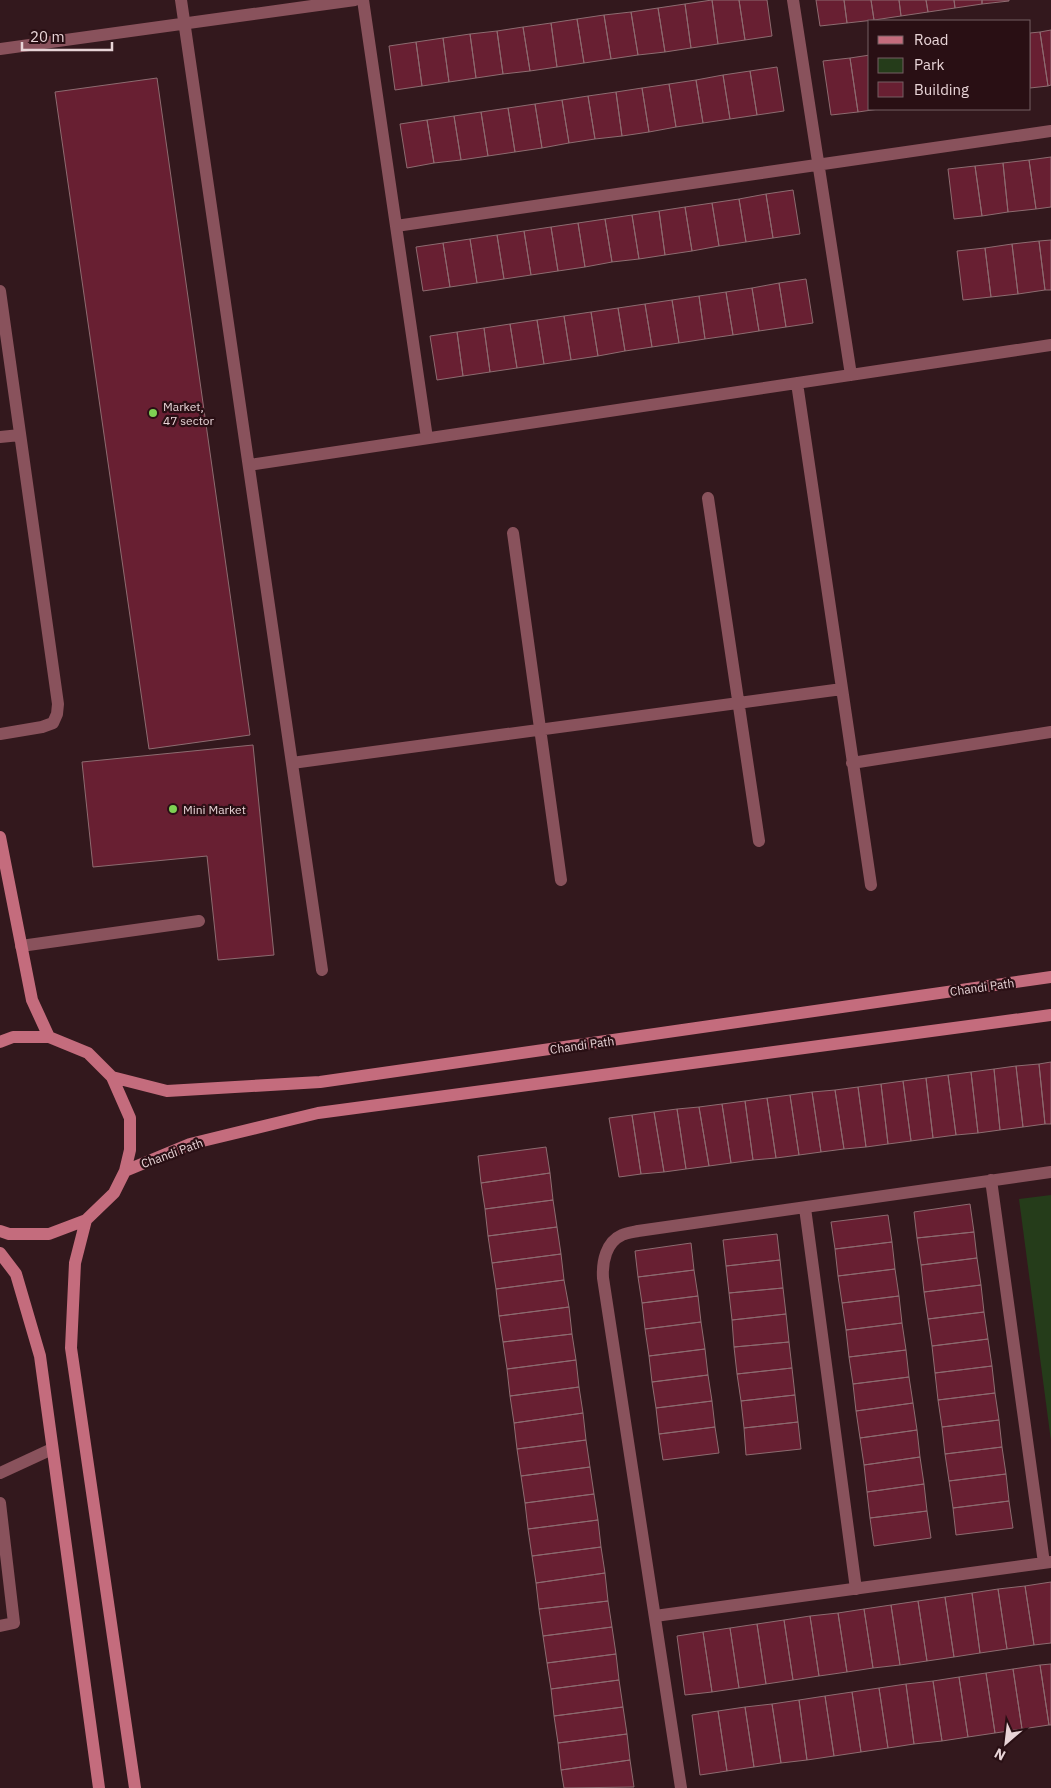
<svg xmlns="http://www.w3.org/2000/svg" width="1051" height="1788" font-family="'IBM Plex Sans',sans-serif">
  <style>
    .green { fill: #253c1a }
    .building { fill: #681f32; stroke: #8d6b70 }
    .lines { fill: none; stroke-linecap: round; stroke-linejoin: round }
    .lane { stroke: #89525c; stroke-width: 12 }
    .street { stroke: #89525c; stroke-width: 12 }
    .secondary { stroke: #c46c7d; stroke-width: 12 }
    .poi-dot { fill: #7ed153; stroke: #290f14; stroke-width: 2 }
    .labels { text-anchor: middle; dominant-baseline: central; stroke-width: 4.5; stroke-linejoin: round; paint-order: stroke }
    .poi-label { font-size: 12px; fill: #e8d4d7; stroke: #290f14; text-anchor: start }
    .street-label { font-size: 12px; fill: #e8d4d7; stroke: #290f14 }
  </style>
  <rect width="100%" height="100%" fill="#33181d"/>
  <!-- green -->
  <path class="green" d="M1051,1195V1441L1019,1199Z"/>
  <!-- building -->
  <path class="building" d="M712,0L718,44L691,48L685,4Z
    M712,0H739L745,40L718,44Z
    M739,0H767L772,36L745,40Z
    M816,0H844L847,23L820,26Z
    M844,0H871L874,20L847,23Z
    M871,0H899L901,16L874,20Z
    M899,0H926L928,12L901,16Z
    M926,0H954L955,8L928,12Z
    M954,0H982V4L955,8Z
    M982,0H1009V1L982,4Z
    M685,4L691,48L665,52L658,8Z
    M658,8L665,52L638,55L631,12Z
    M631,12L638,55L611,59L604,15Z
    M604,15L611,59L584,63L577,19Z
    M577,19L584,63L557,67L551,23Z
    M551,23L557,67L530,71L523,27Z
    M523,27L530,71L503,74L497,31Z
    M1051,30V85L1048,86L1040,32Z
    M497,31L503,74L476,78L470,34Z
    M1040,32L1048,86L1030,88V33Z
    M470,34L476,78L449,82L443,38Z
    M443,38L449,82L422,86L416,42Z
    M416,42L422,86L395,90L389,46Z
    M870,55V109H879L858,112L850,58Z
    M850,58L858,112L831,115L823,61Z
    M777,67L784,111L757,115L750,71Z
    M750,71L757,115L730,119L723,75Z
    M723,75L730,119L703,123L696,80Z
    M157,78L250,735L149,749L55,92Z
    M696,80L703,123L676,127L669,84Z
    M669,84L676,127L649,132L642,88Z
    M642,88L649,132L622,136L616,92Z
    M616,92L622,136L595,139L588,96Z
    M588,96L595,139L569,143L562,100Z
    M562,100L569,143L542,148L535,104Z
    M535,104L542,148L515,152L508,108Z
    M508,108L515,152L488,156L481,112Z
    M481,112L488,156L461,160L454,116Z
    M454,116L461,160L434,163L427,120Z
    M427,120L434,163L407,168L400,124Z
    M1051,157V207L1036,209L1029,160Z
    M1029,160L1036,209L1008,212L1003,163Z
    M1003,163L1008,212L982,216L975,166Z
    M975,166L982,216L954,219L948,169Z
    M793,190L800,234L773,238L766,194Z
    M766,194L773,238L746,242L739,199Z
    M739,199L746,242L719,246L712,203Z
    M712,203L719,246L692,251L685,207Z
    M685,207L692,251L665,255L659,211Z
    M659,211L665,255L639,259L632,215Z
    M632,215L639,259L612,262L605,219Z
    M605,219L612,262L585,267L578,223Z
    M578,223L585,267L558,271L551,227Z
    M551,227L558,271L531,275L524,231Z
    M524,231L531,275L504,279L497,235Z
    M497,235L504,279L477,283L470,239Z
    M470,239L477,283L450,287L443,243Z
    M1051,240V290H1045L1039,241Z
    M1039,241L1045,290L1018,294L1012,244Z
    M443,243L450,287L423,291L416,247Z
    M1012,244L1018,294L991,297L985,248Z
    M985,248L991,297L963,300L957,251Z
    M806,279L813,323L786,327L779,283Z
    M779,283L786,327L759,331L752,288Z
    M752,288L759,331L733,335L726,292Z
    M726,292L733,335L705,339L699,296Z
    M699,296L705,339L679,343L672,300Z
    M672,300L679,343L652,347L645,304Z
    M645,304L652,347L625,351L618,308Z
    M618,308L625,351L598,356L591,312Z
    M591,312L598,356L571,360L564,316Z
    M564,316L571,360L544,364L537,320Z
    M537,320L544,364L517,368L510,324Z
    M510,324L517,368L490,372L484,328Z
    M484,328L490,372L463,376L457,332Z
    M457,332L463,376L437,380L430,336Z
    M253,745L274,955L218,960L207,856L93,867L82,762Z
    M1051,1062V1124H1045L1039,1064Z
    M1039,1064L1045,1124L1023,1127L1016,1066Z
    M1016,1066L1023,1127L1000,1130L994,1069Z
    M994,1069L1000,1130L978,1133L971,1072Z
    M971,1072L978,1133L956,1135L948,1075Z
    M948,1075L956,1135L933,1138L926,1078Z
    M926,1078L933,1138L911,1141L903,1081Z
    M903,1081L911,1141L888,1144L881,1084Z
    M881,1084L888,1144L866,1147L858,1087Z
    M858,1087L866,1147L844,1149L835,1090Z
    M835,1090L844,1149L821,1152L812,1092Z
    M812,1092L821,1152L799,1155L790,1095Z
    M790,1095L799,1155L776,1158L767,1098Z
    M767,1098L776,1158L753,1160L745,1101Z
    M745,1101L753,1160L731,1163L722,1104Z
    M722,1104L731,1163L709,1166L699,1107Z
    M699,1107L709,1166L686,1169L677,1109Z
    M677,1109L686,1169L664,1172L654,1112Z
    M654,1112L664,1172L641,1174L632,1115Z
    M632,1115L641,1174L619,1177L609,1118Z
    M546,1147L550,1173L481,1183L478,1156Z
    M550,1173L553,1200L485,1209L481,1183Z
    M553,1200L557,1227L488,1236L485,1209Z
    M970,1204L974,1232L917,1238L914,1212Z
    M888,1215L892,1242L835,1249L831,1222Z
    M557,1227L561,1254L492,1263L488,1236Z
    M974,1232L977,1258L921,1265L917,1238Z
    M777,1234L780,1260L726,1266L723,1240Z
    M892,1242L895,1269L838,1276L835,1249Z
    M691,1243L694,1270L638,1277L635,1251Z
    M561,1254L564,1280L496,1289L492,1263Z
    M977,1258L981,1285L924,1292L921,1265Z
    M780,1260L783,1288L729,1293L726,1266Z
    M895,1269L899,1296L842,1303L838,1276Z
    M694,1270L698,1296L642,1303L638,1277Z
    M564,1280L569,1307L499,1316L496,1289Z
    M981,1285L984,1312L928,1319L924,1292Z
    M783,1288L786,1314L732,1320L729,1293Z
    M698,1296L701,1322L645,1329L642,1303Z
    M899,1296L902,1323L846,1330L842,1303Z
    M569,1307L572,1334L503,1342L499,1316Z
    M984,1312L988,1339L932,1346L928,1319Z
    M786,1314L789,1342L734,1347L732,1320Z
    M701,1322L705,1349L649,1356L645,1329Z
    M902,1323L906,1350L849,1357L846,1330Z
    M572,1334L576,1360L507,1369L503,1342Z
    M988,1339L992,1366L935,1373L932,1346Z
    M789,1342L792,1368L737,1374L734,1347Z
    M705,1349L708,1375L652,1382L649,1356Z
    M906,1350L909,1377L853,1384L849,1357Z
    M576,1360L579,1387L510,1396L507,1369Z
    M992,1366L995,1393L938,1400L935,1373Z
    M792,1368L795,1395L741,1401L737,1374Z
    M708,1375L712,1401L656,1408L652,1382Z
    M909,1377L913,1403L856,1411L853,1384Z
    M579,1387L583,1413L514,1423L510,1396Z
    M995,1393L999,1420L942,1427L938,1400Z
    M795,1395L798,1422L744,1428L741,1401Z
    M712,1401L715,1427L659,1434L656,1408Z
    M913,1403L917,1430L860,1438L856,1411Z
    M583,1413L586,1440L517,1449L514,1423Z
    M999,1420L1002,1447L945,1454L942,1427Z
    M798,1422L801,1449L746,1455L744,1428Z
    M715,1427L719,1453L663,1460L659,1434Z
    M917,1430L920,1457L864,1465L860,1438Z
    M586,1440L590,1467L521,1476L517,1449Z
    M1002,1447L1006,1474L949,1481L945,1454Z
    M920,1457L924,1484L867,1492L864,1465Z
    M590,1467L594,1494L525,1503L521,1476Z
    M1006,1474L1009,1501L953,1508L949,1481Z
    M924,1484L927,1511L870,1518L867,1492Z
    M594,1494L598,1520L528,1529L525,1503Z
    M1009,1501L1013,1528L956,1535L953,1508Z
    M927,1511L931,1538L874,1546L870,1518Z
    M598,1520L601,1547L532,1556L528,1529Z
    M601,1547L605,1573L536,1583L532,1556Z
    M605,1573L608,1601L539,1609L536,1583Z
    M1051,1582V1643L1034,1645L1025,1586Z
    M1025,1586L1034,1645L1007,1649L998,1589Z
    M998,1589L1007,1649L980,1653L972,1593Z
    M972,1593L980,1653L954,1657L945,1597Z
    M945,1597L954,1657L927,1661L918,1601Z
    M608,1601L612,1627L543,1636L539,1609Z
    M918,1601L927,1661L900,1665L891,1605Z
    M891,1605L900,1665L873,1668L864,1609Z
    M864,1609L873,1668L847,1672L838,1613Z
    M838,1613L847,1672L819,1676L810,1616Z
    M810,1616L819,1676L793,1680L784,1620Z
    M784,1620L793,1680L766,1684L757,1624Z
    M757,1624L766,1684L739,1688L730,1628Z
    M612,1627L616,1654L547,1663L543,1636Z
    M730,1628L739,1688L712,1692L703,1632Z
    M703,1632L712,1692L685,1695L677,1636Z
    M616,1654L619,1680L551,1689L547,1663Z
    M1051,1664V1725H1049L1040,1665Z
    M1040,1665L1049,1725L1022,1729L1013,1669Z
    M1013,1669L1022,1729L995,1733L986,1673Z
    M986,1673L995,1733L968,1737L959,1677Z
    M959,1677L968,1737L942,1741L933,1681Z
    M619,1680L623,1707L554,1716L551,1689Z
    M933,1681L942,1741L914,1744L906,1684Z
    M906,1684L914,1744L888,1748L879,1688Z
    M879,1688L888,1748L861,1752L852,1692Z
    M852,1692L861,1752L834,1756L825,1696Z
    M825,1696L834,1756L807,1760L799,1700Z
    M799,1700L807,1760L781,1763L772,1704Z
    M772,1704L781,1763L754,1767L745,1707Z
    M623,1707L627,1734L558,1743L554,1716Z
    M745,1707L754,1767L727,1771L718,1711Z
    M718,1711L727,1771L700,1775L692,1715Z
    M627,1734L630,1760L561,1770L558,1743Z
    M630,1760L634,1787L564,1788L561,1770Z"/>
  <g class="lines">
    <!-- lane -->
    <path class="lane" d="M0,291L58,704L57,714L53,723L42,727L0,734
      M0,437L20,435
      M21,946L199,921
      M0,1473L52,1449
      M0,1503L14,1623L0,1626"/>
    <!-- street -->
    <path class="street" d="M181,0L322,970
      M363,0L427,438
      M793,0L851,375
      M0,49L355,0
      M396,226L1051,131
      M797,383L871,885
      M249,465L1051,345
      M708,498L759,841
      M513,533L561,880
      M292,763L842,689
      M852,763L1051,732
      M991,1180L1044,1563
      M805,1208L856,1589
      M655,1616L1051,1562
      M681,1788L603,1278C602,1262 606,1242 622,1235C626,1233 633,1232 638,1231L1051,1172"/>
    <!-- secondary -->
    <path class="secondary" d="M0,837L32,1000L49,1037
      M0,1042L13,1037H49L88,1053L112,1077L130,1118V1150L125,1171L114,1193L86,1220L49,1234H9L0,1231
      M112,1077L167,1091L320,1082L1051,977
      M125,1171L190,1144L318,1113L1051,1015
      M86,1220L75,1263L71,1348L135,1788
      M0,1253L16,1274L40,1356L99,1788"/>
  </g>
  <!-- markers -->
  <g class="poi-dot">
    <circle cx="153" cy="413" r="5"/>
    <circle cx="173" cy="809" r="5"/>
  </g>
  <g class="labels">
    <!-- poi labels -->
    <g class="poi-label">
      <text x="163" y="406">Market,<tspan x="163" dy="14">47 sector</tspan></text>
      <text x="183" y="809">Mini Market</text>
    </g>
    <!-- street labels -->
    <g class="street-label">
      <text transform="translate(982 987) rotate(-8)">Chandi Path</text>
      <text transform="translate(582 1045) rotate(-8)">Chandi Path</text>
      <text transform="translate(172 1153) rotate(-20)">Chandi Path</text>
    </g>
  </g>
  <!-- legend -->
  <rect x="868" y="20" width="162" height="90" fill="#290f14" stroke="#755e62"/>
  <rect x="878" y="36" width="25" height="8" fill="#c46c7d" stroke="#755e62"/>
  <text x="914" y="45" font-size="15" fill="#e8d4d7">Road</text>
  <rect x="878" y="58" width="25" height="15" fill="#253c1a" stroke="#755e62"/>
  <text x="914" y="70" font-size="15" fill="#e8d4d7">Park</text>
  <rect x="878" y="82" width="25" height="15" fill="#681f32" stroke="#755e62"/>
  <text x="914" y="95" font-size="15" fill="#e8d4d7">Building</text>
  <!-- north arrow -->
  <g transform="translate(1006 1743) rotate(208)" stroke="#290f14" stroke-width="4" paint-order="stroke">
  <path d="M0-4L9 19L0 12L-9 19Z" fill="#e8d4d7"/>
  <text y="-8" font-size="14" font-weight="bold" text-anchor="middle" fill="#e8d4d7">N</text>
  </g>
  <!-- scale -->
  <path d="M22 42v8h90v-8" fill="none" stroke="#e8d4d7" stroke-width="2.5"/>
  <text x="30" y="42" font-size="15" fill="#e8d4d7" stroke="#290f14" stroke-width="4" paint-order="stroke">20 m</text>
</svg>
